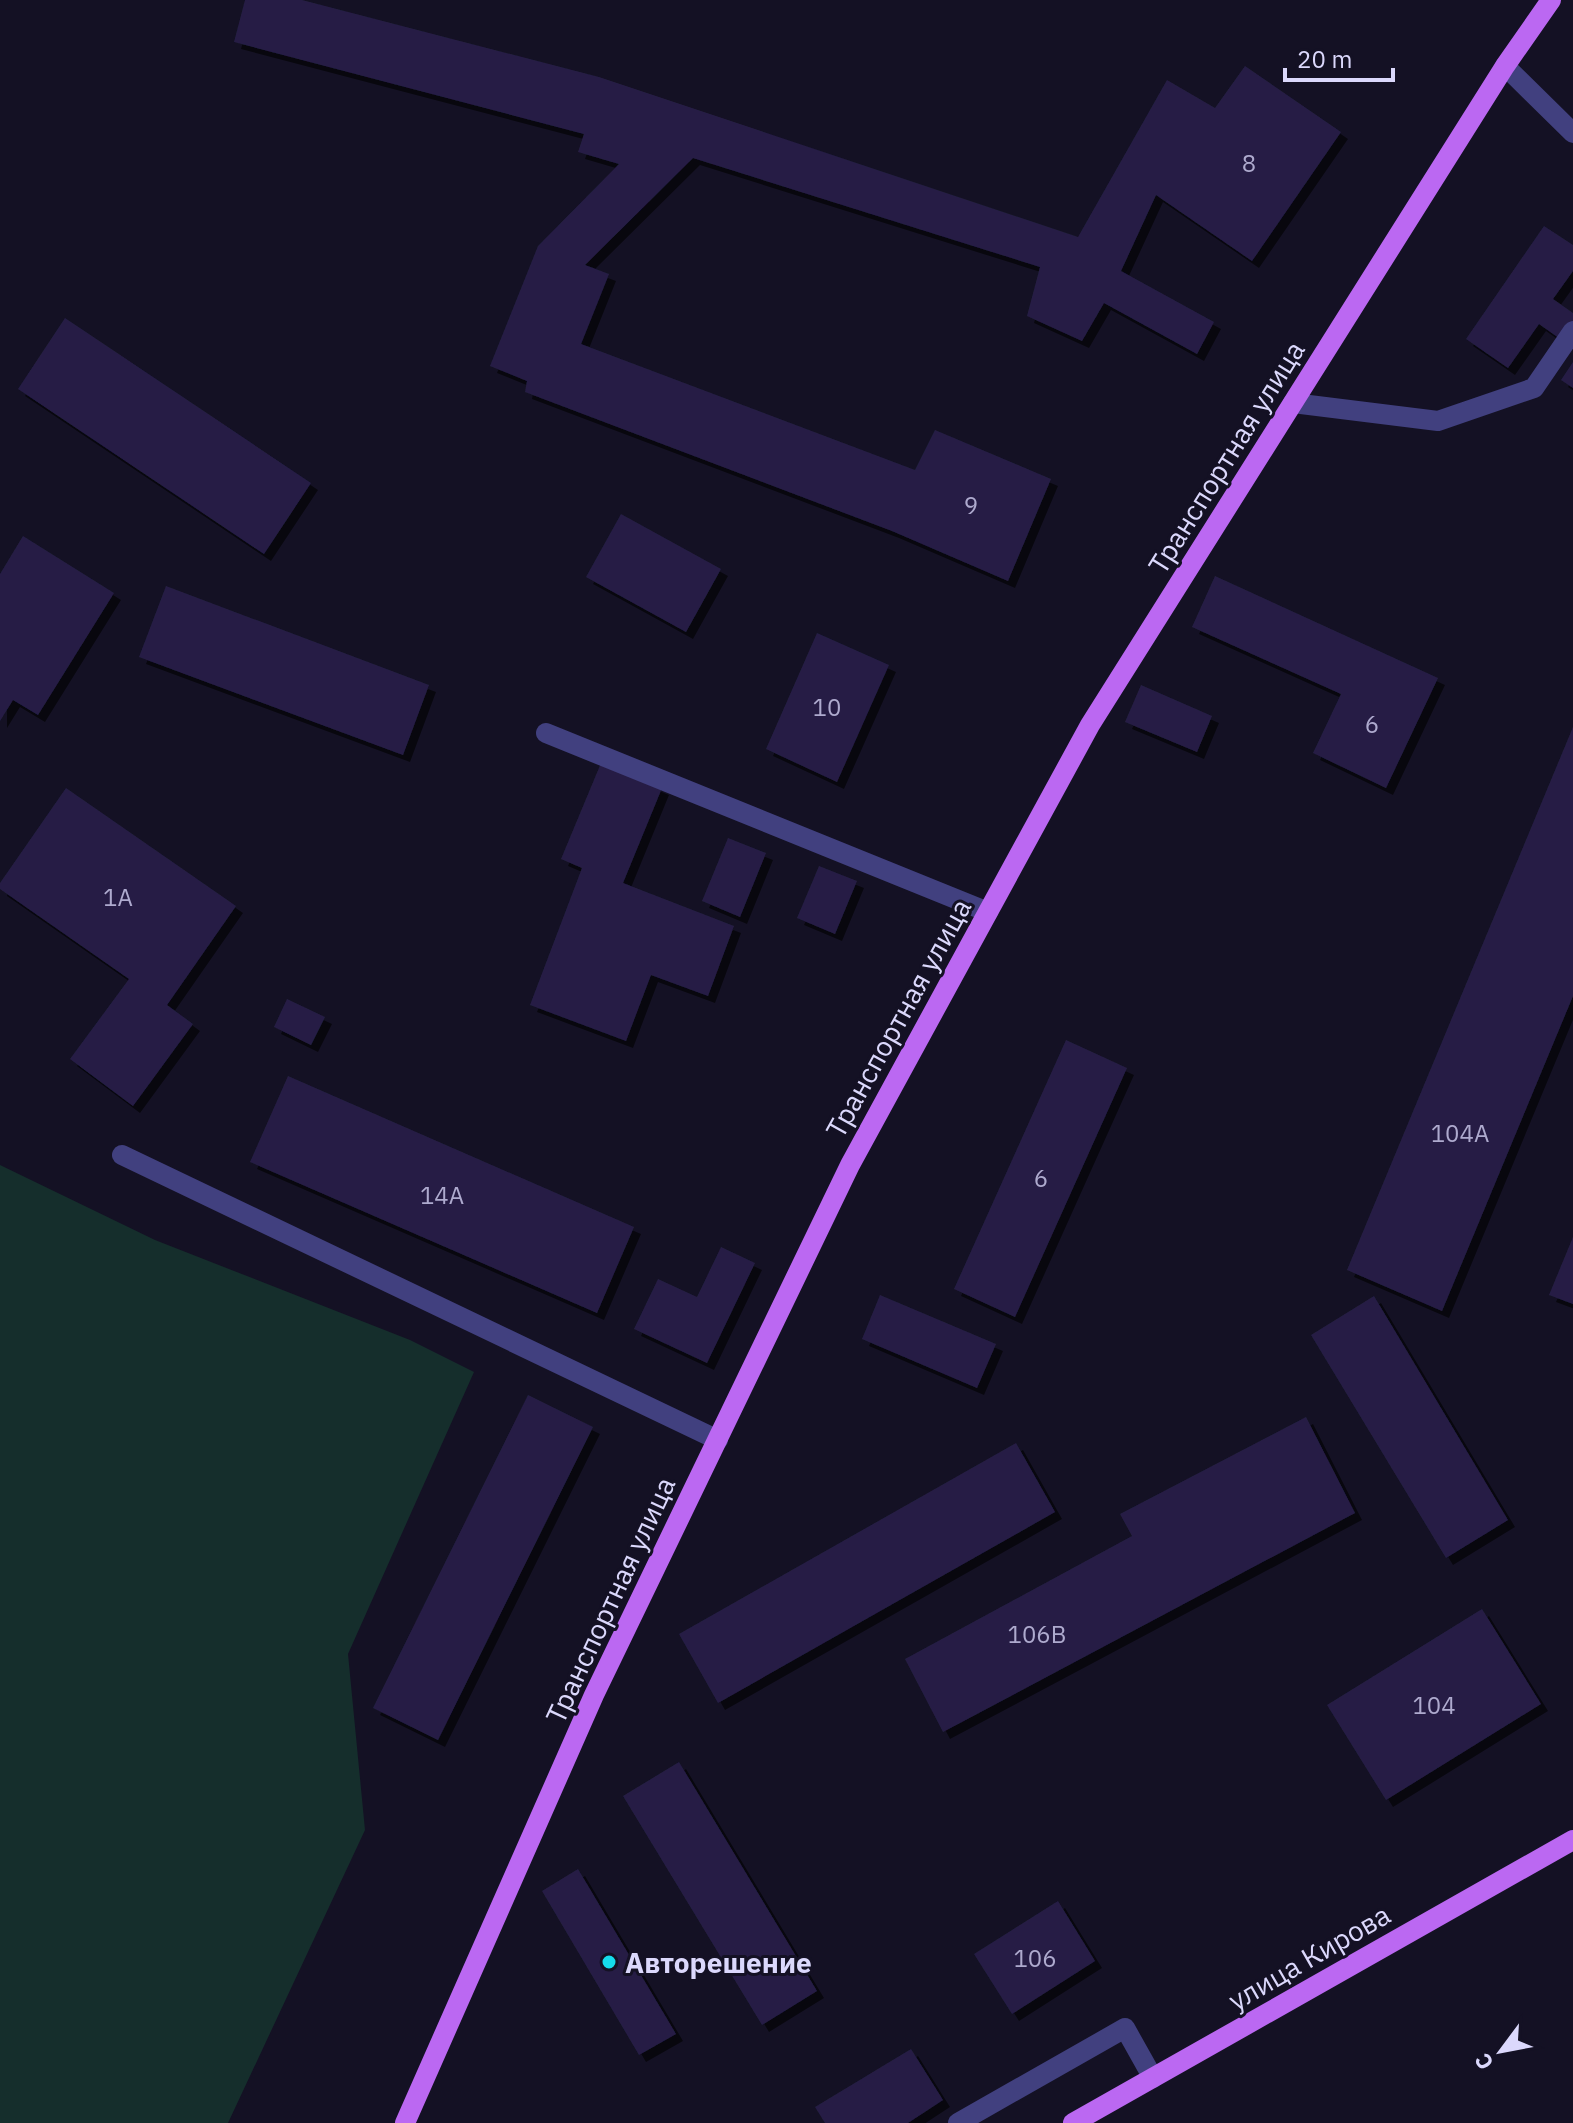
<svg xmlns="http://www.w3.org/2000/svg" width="1573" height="2123" font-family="'IBM Plex Sans',sans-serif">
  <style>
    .green { fill: #152e2c }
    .building { fill: #251f44; filter: url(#shadow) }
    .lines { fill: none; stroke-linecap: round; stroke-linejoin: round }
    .minor { stroke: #41407f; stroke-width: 20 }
    .major { stroke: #bb68f2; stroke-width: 20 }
    .poi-dot { fill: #15dbeb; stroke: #141124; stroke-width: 3 }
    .labels { text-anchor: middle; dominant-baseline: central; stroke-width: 6; stroke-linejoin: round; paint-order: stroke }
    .number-label { font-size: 24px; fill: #aeaace }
    .street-label { font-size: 28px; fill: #dbd8fc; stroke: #141124 }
    .poi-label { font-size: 28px; font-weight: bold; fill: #dbd8fc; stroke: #141124; text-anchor: start }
  </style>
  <defs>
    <filter id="shadow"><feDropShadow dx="7" dy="7" stdDeviation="0" flood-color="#0009"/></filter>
  </defs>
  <rect width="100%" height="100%" fill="#141124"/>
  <!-- green -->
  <path class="green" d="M0,1165L155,1240L410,1340L474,1372L348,1654L365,1830L228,2123H0Z"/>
  <!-- building -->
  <path class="building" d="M245,0H302L599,77L1078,237L1167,80L1215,108L1245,66L1341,132L1252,261L1156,195L1121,271L1214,322L1197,354L1104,303L1082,341L1027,316L1040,267L693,158L585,265L609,274L581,344L915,470L935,430L1051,479L1008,581L892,531L525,392L527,381L490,366L538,246L619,164L578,152L584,134L234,42Z
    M1544,226L1573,245V271L1553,299L1573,313V348L1539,324L1508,368L1466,339Z
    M65,318L311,483L264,554L18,389Z
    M1573,362V388L1561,380Z
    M621,514L721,569L686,632L586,577Z
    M23,536L114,593L38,715L13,700L0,721V574Z
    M1215,576L1438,678L1386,788L1313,753L1341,694L1192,627Z
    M166,586L429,685L403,755L139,657Z
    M817,633L889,665L837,782L766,749Z
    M1141,685L1212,716L1197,752L1125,722Z
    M1573,727V996L1442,1311L1347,1270Z
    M601,763L662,788L623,883L734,926L708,996L651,975L626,1041L530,1005L582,868L561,859Z
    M66,788L236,906L167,1005L193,1024L133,1106L70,1059L129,979L0,889V883Z
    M728,838L766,853L740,917L702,901Z
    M819,866L857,881L835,934L797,918Z
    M287,999L325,1017L311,1045L274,1027Z
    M1066,1040L1127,1068L1015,1317L954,1289Z
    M288,1076L634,1227L597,1313L250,1162Z
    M1573,1237V1304L1549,1295Z
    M721,1247L755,1263L707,1363L634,1329L658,1279L697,1297Z
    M880,1295L996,1344L977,1388L862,1339Z
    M1374,1296L1508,1520L1446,1558L1311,1335Z
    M528,1395L593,1427L438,1740L373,1708Z
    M1306,1417L1355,1513L943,1732L905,1659L1132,1536L1120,1514Z
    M1016,1443L1055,1512L718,1703L679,1634Z
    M1482,1609L1541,1704L1386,1800L1327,1705Z
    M679,1762L817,1991L762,2025L623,1796Z
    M578,1869L676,2034L639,2055L542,1891Z
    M1058,1901L1095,1961L1012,2014L974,1954Z
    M911,2049L943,2100L908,2123H825L815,2107Z"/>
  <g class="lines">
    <!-- minor -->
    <path class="minor" d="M1505,66L1573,133
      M1293,403L1438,421L1534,388L1573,331
      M546,733L988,912
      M122,1155L718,1440
      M958,2123L1125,2028L1153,2078"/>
    <!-- major -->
    <path class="major" d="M405,2123L594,1695L850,1165L1090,725L1505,66L1551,0
      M1073,2123L1573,1840"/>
  </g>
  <!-- markers -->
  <circle class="poi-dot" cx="609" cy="1962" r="8"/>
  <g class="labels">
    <!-- number labels -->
    <g class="number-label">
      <text x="1249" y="163">8</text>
      <text x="971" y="505">9</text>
      <text x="827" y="707">10</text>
      <text x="1372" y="724">6</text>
      <text x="118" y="897">1А</text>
      <text x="1460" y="1133">104А</text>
      <text x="1041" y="1178">6</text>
      <text x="442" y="1195">14А</text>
      <text x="1037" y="1634">106В</text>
      <text x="1434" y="1705">104</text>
      <text x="1035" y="1958">106</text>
    </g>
    <!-- street labels -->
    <g class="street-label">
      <text transform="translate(1226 457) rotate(-58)">Транспортная улица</text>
      <text transform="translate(898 1018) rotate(-61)">Транспортная улица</text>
      <text transform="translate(610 1600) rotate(-65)">Транспортная улица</text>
      <text transform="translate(1309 1957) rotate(-30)">улица Кирова</text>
    </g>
    <!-- poi labels -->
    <g class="poi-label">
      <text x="625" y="1962">Авторешение</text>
    </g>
  </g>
  <!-- north arrow -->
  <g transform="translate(1501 2051) rotate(238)" stroke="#141124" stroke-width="6" paint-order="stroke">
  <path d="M0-6L14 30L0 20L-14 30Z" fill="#dbd8fc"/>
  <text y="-12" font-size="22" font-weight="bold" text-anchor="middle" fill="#dbd8fc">С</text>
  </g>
  <!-- scale -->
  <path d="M1285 68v12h108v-12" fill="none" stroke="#dbd8fc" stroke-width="4"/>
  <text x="1297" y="68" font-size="24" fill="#dbd8fc" stroke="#141124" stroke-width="6" paint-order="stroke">20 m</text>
</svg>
